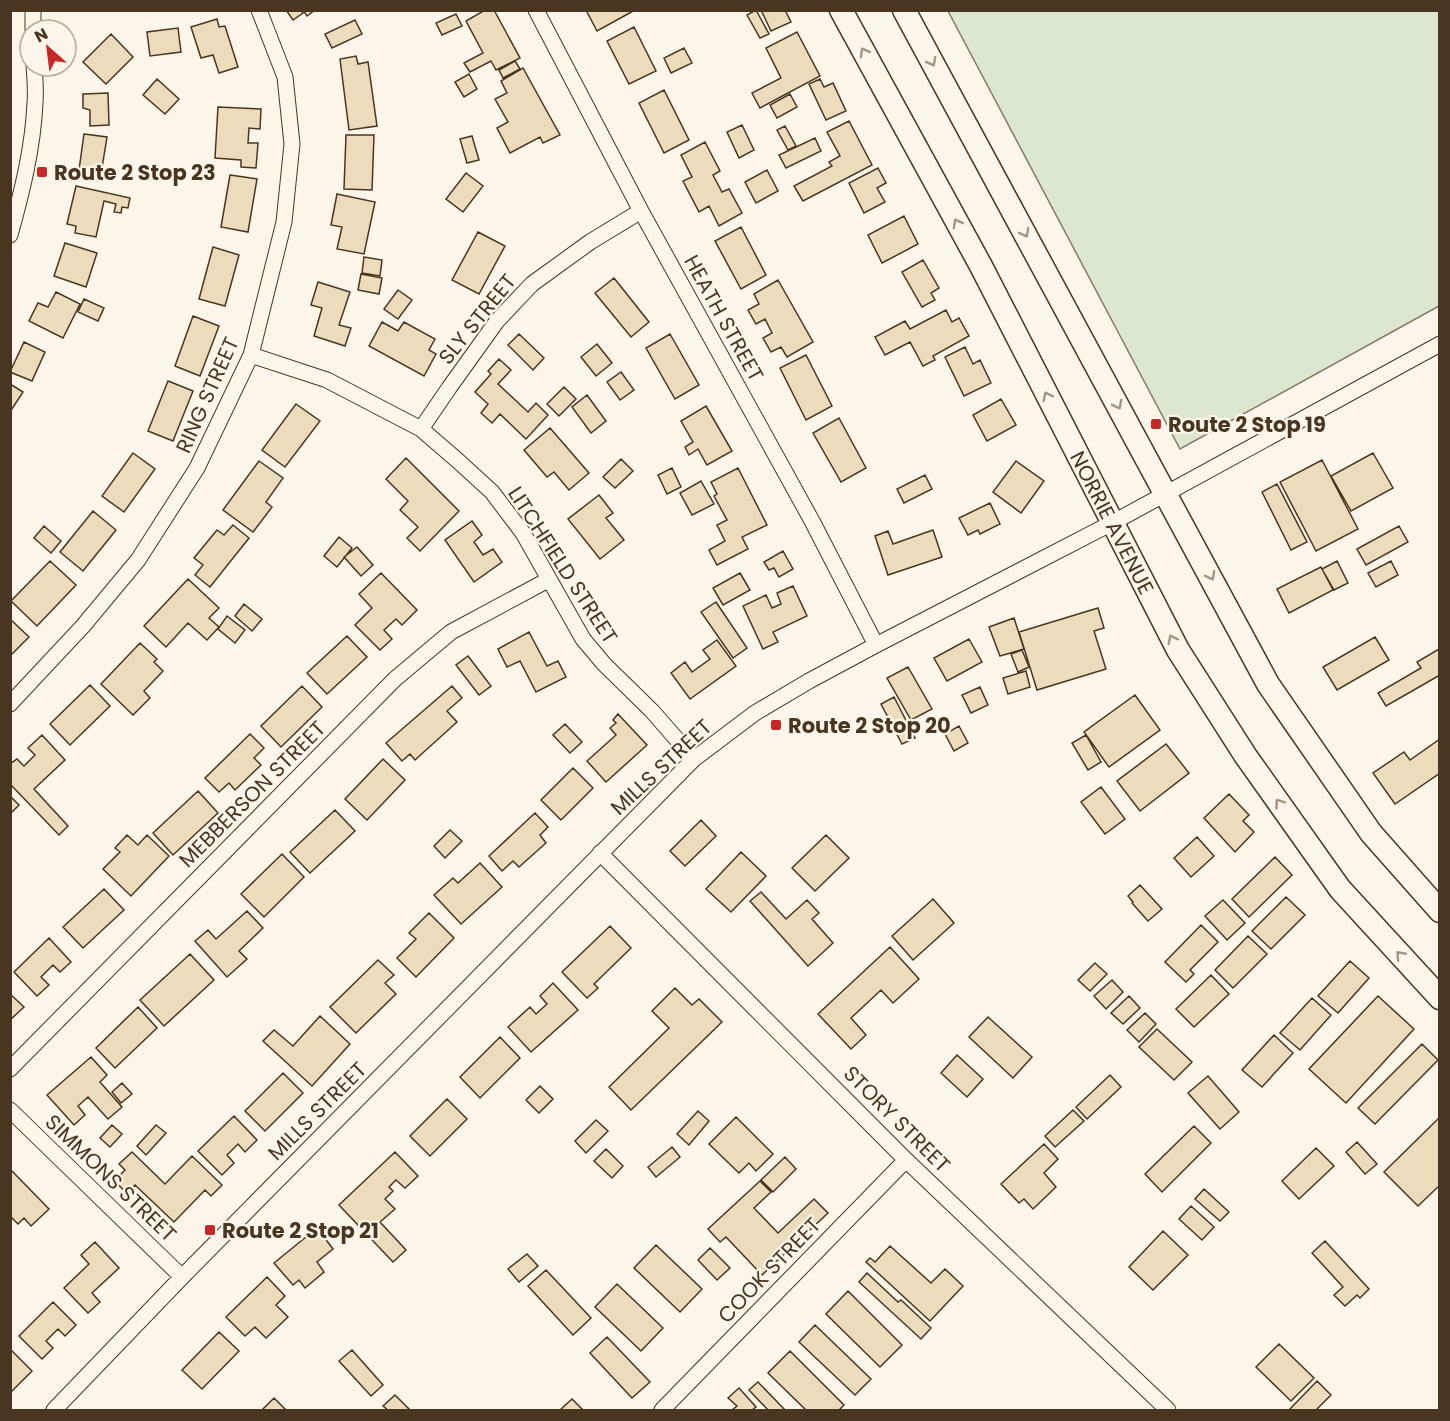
<svg xmlns="http://www.w3.org/2000/svg" width="1450" height="1421" font-family="Poppins,sans-serif">
  <style>
    .green { fill: #dce7d0; stroke: #887966; stroke-width: 1.5 }
    .building { fill: #ecdcbc; stroke: #4a3520; stroke-width: 1.5 }
    .lines { fill: none; stroke-linecap: round; stroke-linejoin: round }
    .street-casing { stroke: #4a3520; stroke-width: 17 }
    .secondary-casing { stroke: #4a3520; stroke-width: 25 }
    .street { stroke: #fbf6e9; stroke-width: 15 }
    .secondary { stroke: #fbf6e9; stroke-width: 22 }
    .oneway { stroke: #a29684 }
    .poi-dot { fill: #c62828; stroke: #fbf6e9; stroke-width: 2 }
    .labels { text-anchor: middle; dominant-baseline: central; stroke-width: 4.5; stroke-linejoin: round; paint-order: stroke }
    .poi-label { font-size: 21px; font-weight: bold; fill: #4a3520; stroke: #fbf6e9; text-anchor: start }
    .street-label { font-size: 21px; fill: #4a3520; stroke: #fbf6e9 }
  </style>
  <rect width="100%" height="100%" fill="#fbf6e9"/>
  <!-- green -->
  <path class="green" d="M948,11H1439V306L1180,449Z"/>
  <!-- building -->
  <path class="building" d="M286,10H301L303,13L293,20Z
    M303,10H315L307,16Z
    M485,10H494L520,58L496,70L491,61L470,72L464,63L483,53L466,21Z
    M586,10H635L597,31Z
    M756,10L769,34L760,38L747,15Z
    M761,10H785L791,22L771,31Z
    M456,14L462,26L442,35L436,23Z
    M217,19L219,27L225,26L238,67L219,73L213,55L201,58L191,27Z
    M355,20L362,34L332,48L325,34Z
    M634,27L656,71L629,84L607,41Z
    M178,28L181,52L150,56L147,32Z
    M797,32L820,76L760,108L752,93L781,78L766,48Z
    M111,34L133,57L106,84L83,62Z
    M684,48L692,63L671,73L664,58Z
    M356,56L358,64L368,62L377,126L349,130L340,59Z
    M515,61L520,69L503,78L499,70Z
    M523,68L560,135L543,143L540,137L510,153L497,128L508,122L495,99L507,93L501,81Z
    M469,74L477,89L464,97L455,82Z
    M157,79L179,99L165,114L143,95Z
    M820,79L824,87L833,83L846,111L826,120L809,84Z
    M664,90L689,140L664,153L639,103Z
    M108,93L109,125L90,126V110L83,108V94Z
    M790,94L797,107L777,118L770,105Z
    M218,107L261,109L260,129L249,128L248,143H258L256,168L241,167V160L215,158Z
    M849,121L872,165L803,201L794,186L832,166L829,162L840,156L827,132Z
    M742,125L754,150L739,158L727,132Z
    M785,126L796,146L788,150L777,130Z
    M84,134L107,137L100,180L78,177Z
    M346,135H374L372,190L344,189Z
    M472,136L479,160L467,163L460,139Z
    M815,138L821,151L786,168L779,155Z
    M705,142L720,171L713,175L722,192L729,189L742,213L719,226L709,206L699,212L683,181L692,177L681,155Z
    M878,168L886,183L877,188L885,202L864,213L849,183Z
    M767,170L778,191L756,203L745,182Z
    M466,173L483,186L463,212L446,199Z
    M230,175L257,179L248,232L221,227Z
    M76,186L130,198L128,208L122,207L121,213L114,212L116,204L104,201L96,237L75,233L76,226L67,224Z
    M337,194L375,202L364,254L337,249L342,227L331,225Z
    M904,216L918,244L882,263L868,235Z
    M741,227L766,275L741,289L715,241Z
    M478,232L505,246L479,294L452,280Z
    M65,243L97,253L86,287L54,276Z
    M213,247L239,255L225,306L199,299Z
    M364,257L382,260L380,276L362,273Z
    M923,260L939,288L931,293L935,300L922,307L902,272Z
    M361,274L382,278L379,294L358,290Z
    M614,278L649,322L631,337L595,293Z
    M778,280L813,342L787,357L781,347L771,352L763,338L772,333L765,319L756,324L748,310L759,304L754,294Z
    M318,282L350,292L339,325L351,328L345,346L314,336L322,308L311,305Z
    M398,290L412,300L398,319L384,309Z
    M56,292L80,304L63,338L29,321L38,303L48,307Z
    M84,299L104,308L98,321L78,312Z
    M946,310L952,322L959,318L969,336L933,356L935,360L923,366L910,342L885,355L875,337L905,321L910,329Z
    M193,316L219,326L200,376L175,366Z
    M382,322L398,331L404,322L435,339L429,350L436,354L424,376L369,346Z
    M519,334L544,358L533,370L508,345Z
    M670,334L699,385L675,399L646,348Z
    M24,342L45,352L32,381L10,372Z
    M597,344L612,363L596,376L581,357Z
    M965,347L973,364L980,360L991,383L964,396L945,357Z
    M806,355L832,406L806,420L780,368Z
    M499,359L511,370L498,384L528,412L536,403L548,415L526,439L500,414L492,423L481,413L488,404L475,392L491,374L488,371Z
    M621,372L634,390L620,400L607,382Z
    M168,381L193,391L173,441L148,431Z
    M10,384L23,392L10,412Z
    M564,387L576,399L559,416L547,404Z
    M587,395L606,421L591,433L572,407Z
    M1001,399L1016,425L987,441L973,415Z
    M296,404L320,421L285,467L262,450Z
    M706,406L732,451L707,465L698,449L689,455L685,447L693,442L681,421Z
    M839,418L866,468L841,482L813,433Z
    M550,428L589,473L569,490L554,472L547,477L524,450Z
    M133,453L155,469L124,512L102,496Z
    M1373,453L1393,488L1351,511L1331,476Z
    M406,458L459,511L420,551L407,538L418,527L400,510L408,501L386,479Z
    M621,459L633,471L615,488L603,477Z
    M1322,460L1358,529L1316,551L1280,482Z
    M259,461L283,478L266,502L272,507L253,532L223,510Z
    M1016,461L1044,481L1021,513L993,492Z
    M672,468L681,487L667,494L658,475Z
    M738,468L767,525L742,537L748,549L717,565L709,550L725,541L717,525L727,520L714,496L717,494L711,482Z
    M925,475L932,489L904,503L897,489Z
    M701,481L714,504L692,515L680,493Z
    M1277,484L1307,542L1291,550L1262,492Z
    M599,495L613,513L606,518L624,540L600,559L568,519Z
    M990,503L1000,524L980,534L978,530L968,535L959,518Z
    M93,511L116,530L83,571L60,552Z
    M472,521L482,535L474,542L483,555L493,549L502,562L474,582L445,540Z
    M233,525L249,538L210,587L195,575L203,565L194,558L217,530L224,535Z
    M44,526L61,541L51,553L34,538Z
    M1399,526L1408,542L1366,565L1357,549Z
    M933,530L942,557L888,575L875,536L888,531L893,544Z
    M339,537L352,548L337,567L324,556Z
    M357,547L373,565L361,576L344,557Z
    M783,551L793,569L779,577L774,568L769,570L764,562Z
    M50,561L76,585L37,626L11,601Z
    M1337,561L1348,583L1334,590L1322,569Z
    M1391,561L1398,575L1376,587L1368,573Z
    M1321,567L1333,590L1289,613L1277,589Z
    M381,573L417,610L402,625L396,619L384,630L392,639L380,650L355,625L372,608L359,594Z
    M740,573L750,590L723,605L713,588Z
    M188,579L219,608L209,618L219,627L207,640L188,623L166,647L144,626Z
    M793,586L807,616L773,632L778,642L763,649L743,606L766,595L772,608L781,604L777,593Z
    M716,602L747,648L733,658L701,612Z
    M244,604L262,619L252,631L235,616Z
    M1098,608L1104,628L1094,631L1106,669L1037,690L1019,632Z
    M227,616L245,630L235,643L218,629Z
    M1014,618L1024,649L1000,656L989,627Z
    M10,619L29,637L10,656Z
    M529,632L547,666L558,661L566,677L536,692L520,661L507,667L498,649Z
    M347,636L367,657L327,694L307,673Z
    M1375,637L1389,660L1337,690L1323,667Z
    M969,639L982,662L947,681L934,658Z
    M717,640L736,666L690,699L671,673L685,662L692,672L710,659L703,650Z
    M140,643L157,659L154,662L163,671L144,691L150,698L133,715L101,684Z
    M1439,649L1440,675L1386,706L1378,693L1421,668L1417,662Z
    M1022,650L1029,667L1018,672L1011,654Z
    M468,656L491,686L479,695L456,665Z
    M908,667L932,709L911,720L887,678Z
    M1026,671L1030,687L1008,694L1003,678Z
    M90,685L110,706L70,745L50,724Z
    M302,686L322,707L281,747L261,726Z
    M452,686L462,698L447,711L457,722L415,760L410,754L402,761L386,743Z
    M980,687L988,705L971,713L962,695Z
    M1135,695L1160,730L1109,767L1084,732Z
    M894,697L915,738L902,744L881,704Z
    M618,714L647,745L606,782L587,761L616,735L610,728L616,723L613,720Z
    M565,724L582,742L570,753L553,735Z
    M959,726L968,743L954,751L945,734Z
    M250,734L264,748L254,758L261,765L235,790L229,783L219,792L205,778Z
    M42,735L65,760L34,789L68,826L59,835L10,784V764L17,759L24,766L35,755L28,748Z
    M1086,735L1101,762L1088,770L1072,743Z
    M1440,739V773L1395,804L1373,773L1404,752L1410,760Z
    M1166,744L1189,773L1140,811L1117,781Z
    M383,759L405,780L367,820L345,799Z
    M573,768L593,788L561,820L541,800Z
    M1101,787L1125,819L1105,834L1081,802Z
    M198,791L218,813L173,855L153,833Z
    M1229,794L1249,815L1243,821L1254,832L1235,852L1204,818Z
    M10,796L19,805L10,814Z
    M335,810L355,831L310,873L290,852Z
    M535,813L548,827L540,835L546,843L519,867L513,861L502,871L489,856Z
    M701,820L716,836L685,866L670,851Z
    M450,830L462,841L445,858L434,846Z
    M127,835L138,845L147,835L169,856L131,896L103,869L120,852L115,848Z
    M826,835L849,858L815,891L792,868Z
    M1197,837L1214,856L1191,877L1174,858Z
    M741,852L766,876L731,912L706,889Z
    M282,854L304,877L264,917L241,894Z
    M1275,857L1292,875L1249,917L1232,899Z
    M480,863L502,887L461,924L434,895L453,878L458,883Z
    M1140,885L1162,909L1148,921L1132,903L1133,902L1128,896Z
    M104,889L124,910L83,948L63,927Z
    M761,892L786,919L807,900L819,913L812,919L833,943L808,966L750,901Z
    M1286,897L1305,915L1271,949L1252,931Z
    M933,899L954,923L913,960L892,936Z
    M1223,900L1245,923L1227,940L1205,916Z
    M247,911L263,928L239,951L247,959L227,977L195,941L208,930L216,939Z
    M429,913L454,938L416,977L397,958L416,939L409,933Z
    M1201,925L1218,942L1190,970L1194,974L1186,982L1165,962Z
    M610,926L631,948L594,984L598,988L587,998L562,972Z
    M1248,936L1267,954L1233,988L1215,970Z
    M49,938L71,962L60,972L53,965L41,977L49,985L37,996L14,972Z
    M890,947L919,979L893,1003L881,990L851,1018L866,1035L851,1049L818,1014Z
    M190,954L214,980L164,1026L140,1000Z
    M378,960L394,975L385,983L396,994L356,1033L330,1007Z
    M1350,961L1369,978L1338,1013L1318,996Z
    M1095,963L1107,974L1090,991L1078,980Z
    M1211,975L1229,994L1194,1027L1176,1009Z
    M1112,980L1123,992L1106,1009L1094,996Z
    M553,983L578,1010L531,1052L508,1027L530,1007L536,1014L547,1004L540,996Z
    M675,988L692,1005L699,999L722,1022L631,1110L609,1087L669,1028L652,1011Z
    M10,994L24,1007L10,1020Z
    M1129,996L1140,1008L1123,1024L1111,1013Z
    M1378,996L1414,1029L1346,1103L1309,1069Z
    M1312,998L1331,1015L1300,1050L1280,1033Z
    M138,1007L157,1028L115,1068L96,1048Z
    M1145,1013L1156,1024L1139,1042L1127,1030Z
    M320,1016L350,1044L312,1086L263,1041L274,1030L293,1046Z
    M988,1017L1032,1057L1013,1078L969,1037Z
    M1157,1029L1192,1062L1174,1080L1139,1047Z
    M1274,1035L1293,1053L1262,1087L1242,1070Z
    M500,1037L520,1058L480,1098L460,1077Z
    M1422,1044L1438,1060L1375,1124L1358,1108Z
    M957,1055L983,1079L967,1097L941,1073Z
    M91,1057L107,1075L100,1082L122,1107L108,1119L88,1097L78,1106L85,1115L74,1125L47,1095Z
    M283,1073L303,1093L265,1131L245,1111Z
    M1110,1075L1121,1087L1087,1119L1076,1107Z
    M1208,1076L1239,1112L1220,1129L1188,1093Z
    M122,1083L132,1094L121,1103L112,1092Z
    M540,1086L553,1099L539,1113L526,1100Z
    M447,1099L467,1119L430,1156L410,1136Z
    M1073,1110L1084,1121L1055,1147L1045,1136Z
    M698,1111L709,1121L689,1145L677,1134Z
    M234,1116L257,1140L245,1152L238,1144L227,1155L234,1163L222,1175L198,1151Z
    M736,1117L773,1154L756,1171L749,1163L739,1173L709,1144Z
    M1440,1117V1185L1418,1206L1384,1172Z
    M596,1120L608,1131L586,1153L575,1141Z
    M112,1125L122,1134L110,1147L100,1138Z
    M156,1125L166,1133L146,1155L137,1146Z
    M1194,1126L1211,1143L1162,1192L1145,1174Z
    M1357,1142L1377,1164L1365,1174L1346,1152Z
    M1044,1144L1058,1159L1044,1173L1056,1187L1033,1209L1024,1199L1019,1203L1001,1184Z
    M672,1147L680,1157L656,1177L648,1167Z
    M1316,1148L1334,1166L1299,1199L1282,1181Z
    M606,1149L623,1166L612,1178L594,1161Z
    M132,1152L165,1184L192,1156L222,1185L211,1196L205,1190L174,1222L135,1185L127,1193L114,1181L125,1170L119,1164Z
    M395,1152L418,1176L405,1188L396,1180L389,1187L393,1191L385,1199L395,1209L380,1222L406,1250L393,1262L339,1205Z
    M785,1157L796,1169L773,1192L761,1180Z
    M10,1169L49,1209L31,1226L24,1218L18,1224L10,1216Z
    M760,1181L771,1192L754,1208L778,1233L814,1199L828,1213L762,1275L726,1237L720,1242L708,1229Z
    M1204,1189L1229,1212L1220,1221L1195,1199Z
    M1191,1206L1214,1227L1202,1240L1179,1219Z
    M317,1228L333,1249L317,1262L324,1272L305,1288L299,1280L293,1285L274,1263Z
    M1163,1231L1188,1255L1153,1290L1129,1267Z
    M1325,1241L1369,1289L1360,1298L1357,1295L1345,1306L1334,1295L1343,1287L1312,1253Z
    M95,1242L119,1268L92,1293L100,1302L88,1313L64,1288L89,1264L81,1255Z
    M656,1245L702,1289L680,1312L634,1268Z
    M890,1246L931,1283L945,1269L963,1286L930,1321L866,1262L870,1258L875,1262Z
    M710,1248L730,1268L717,1280L698,1260Z
    M527,1254L538,1266L519,1282L508,1269Z
    M546,1270L591,1318L573,1335L528,1286Z
    M867,1273L898,1302L901,1300L931,1328L921,1339L859,1282Z
    M267,1277L285,1296L276,1305L288,1317L266,1338L255,1327L245,1336L226,1317Z
    M617,1284L663,1328L641,1351L595,1307Z
    M848,1291L902,1345L880,1367L826,1314Z
    M53,1302L76,1325L65,1336L58,1329L46,1341L53,1348L42,1359L19,1336Z
    M815,1325L871,1379L855,1395L799,1342Z
    M219,1332L239,1351L202,1389L182,1370Z
    M607,1337L650,1382L632,1398L590,1353Z
    M1279,1344L1314,1378L1291,1401L1256,1367Z
    M11,1350L32,1371L10,1393V1351Z
    M352,1350L383,1385L371,1396L339,1361Z
    M790,1351L844,1405L839,1410H806L768,1373Z
    M1317,1381L1331,1395L1316,1410H1289Z
    M758,1382L785,1410H768L749,1390Z
    M739,1388L756,1407L752,1410H732L737,1406L728,1398Z
    M395,1395L410,1410H388L383,1406Z
    M274,1398L286,1410H262Z
    M572,1399L583,1410H560Z"/>
  <g class="lines">
    <!-- street casing -->
    <g class="street-casing">
      <path id="street" d="M33,10V30
        M536,10L641,211L812,521L876,645
        M10,235C22,192 33,148 35,103C36,91 35,78 34,66
        M251,355L327,380L421,429L457,460L492,492L523,533L583,639L604,664L652,711L694,759
        M421,429L449,388L497,321L532,284L590,242L641,211
        M10,704L83,626L138,560L197,468L251,355L284,222L292,144L285,77L259,10
        M600,853L906,1160L1168,1410
        M10,1069L395,679L451,632L548,580
        M10,1110L182,1277
        M54,1410L182,1277L694,759L755,713L809,681L876,645L1112,523L1440,344
        M662,1410L906,1160"/>
    </g>
    <!-- secondary casing -->
    <g class="secondary-casing">
      <g id="secondary">
        <path id="s1" d="M841,10L981,266L1178,650L1245,755L1340,889L1440,998"/>
        <path d="M904,10L1268,684L1371,833L1440,911"/>
      </g>
    </g>
    <!-- street -->
    <use href="#street" class="street"/>
    <!-- secondary -->
    <use href="#secondary" class="secondary"/>
  </g>
  <!-- one-way arrows -->
  <defs><path id="oneway-chevron" d="M-2-3.5L2.5 0L-2 3.5" fill="none" stroke-width="1.6" stroke-linecap="round" stroke-linejoin="round" transform="scale(1.5)"/></defs>
  <g class="oneway">
    <use href="#oneway-chevron" transform="translate(864 52) rotate(-119)"/>
    <use href="#oneway-chevron" transform="translate(932 62) rotate(62)"/>
    <use href="#oneway-chevron" transform="translate(957 223) rotate(-119)"/>
    <use href="#oneway-chevron" transform="translate(1025 233) rotate(62)"/>
    <use href="#oneway-chevron" transform="translate(1047 396) rotate(-117)"/>
    <use href="#oneway-chevron" transform="translate(1118 405) rotate(62)"/>
    <use href="#oneway-chevron" transform="translate(1211 576) rotate(62)"/>
    <use href="#oneway-chevron" transform="translate(1172 639) rotate(-117)"/>
    <use href="#oneway-chevron" transform="translate(1279 803) rotate(-126)"/>
    <use href="#oneway-chevron" transform="translate(1400 955) rotate(-132)"/>
  </g>
  <!-- markers -->
  <g class="poi-dot">
    <rect x="36" y="166" width="12" height="12" rx="3"/>
    <rect x="1150" y="418" width="12" height="12" rx="3"/>
    <rect x="770" y="719" width="12" height="12" rx="3"/>
    <rect x="204" y="1224" width="12" height="12" rx="3"/>
  </g>
  <g class="labels">
    <!-- poi labels -->
    <g class="poi-label">
      <text x="54" y="172">Route 2 Stop 23</text>
      <text x="1168" y="424">Route 2 Stop 19</text>
      <text x="788" y="725">Route 2 Stop 20</text>
      <text x="222" y="1230">Route 2 Stop 21</text>
    </g>
    <!-- street labels -->
    <g class="street-label">
      <text transform="translate(724 318) rotate(61)">HEATH STREET</text>
      <text transform="translate(477 319) rotate(-51)">SLY STREET</text>
      <text transform="translate(207 395) rotate(-66)">RING STREET</text>
      <text stroke="none"><textPath href="#s1" startOffset="580">NORRIE AVENUE</textPath></text>
      <text transform="translate(563 565) rotate(57)">LITCHFIELD STREET</text>
      <text transform="translate(661 767) rotate(-43)">MILLS STREET</text>
      <text transform="translate(252 794) rotate(-45)">MEBBERSON STREET</text>
      <text transform="translate(317 1111) rotate(-45)">MILLS STREET</text>
      <text transform="translate(897 1119) rotate(45)">STORY STREET</text>
      <text transform="translate(111 1178) rotate(44)">SIMMONS STREET</text>
      <text transform="translate(769 1270) rotate(-46)">COOK STREET</text>
    </g>
  </g>
  <!-- border -->
  <rect width="1450" height="1421" fill="none" stroke="#4a3520" stroke-width="24"/>
  <!-- north arrow -->
  <g transform="translate(48 48) rotate(332)"><circle r="28" fill="#fbf6e9" stroke="#b4a999" stroke-width="1.5"/>
  <path d="M0-4.5L10 22L0 15L-10 22Z" fill="#c62828"/>
  <text y="-9" font-size="16" font-weight="bold" text-anchor="middle" fill="#4a3520">N</text>
  </g>
</svg>
